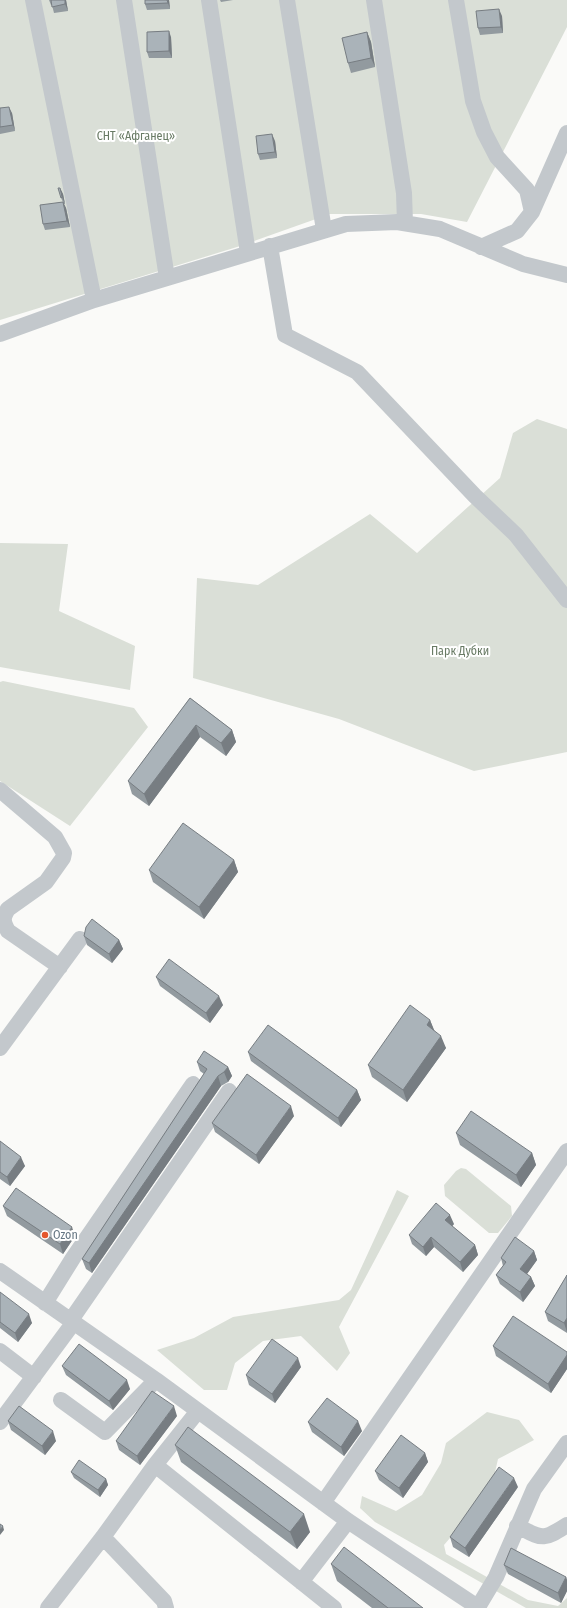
<svg xmlns="http://www.w3.org/2000/svg" width="567" height="1608" font-family="'Fira Sans Condensed',sans-serif">
  <style>
    .green { fill: #dadfd7 }
    .lines { fill: none; stroke-linecap: round; stroke-linejoin: round }
    .minor { stroke: #c3c8cc; stroke-width: 16 }
    .wall { fill: #929a9f }
    .shaded-wall { fill: #777d82 }
    .building { fill: #aab3b9; stroke: #777d82 }
    .poi-dot { fill: #e4572e; stroke: #fff; stroke-width: 1.5 }
    .labels { text-anchor: middle; dominant-baseline: central; stroke-width: 4; stroke-linejoin: round; paint-order: stroke }
    .park-label { font-size: 12px; fill: #687a64; stroke: #fff }
    .poi-label { font-size: 12px; fill: #657683; stroke: #fff; text-anchor: start }
  </style>
  <rect width="100%" height="100%" fill="#fafaf8"/>
  <!-- green -->
  <path class="green" d="M0,0H567V27L467,222L421,214H330L237,247L0,320Z
    M537,419L567,429V752L474,771L339,719L193,678L197,578L258,585L370,514L417,553L500,478L513,433Z
    M0,543L68,544L59,611L135,646L130,690L0,667Z
    M3,681L134,708L148,727L70,826L0,781V682Z
    M461,1168L466,1169L511,1206L512,1216L498,1233H489L445,1196L444,1185L456,1171Z
    M397,1190L409,1196L339,1327L350,1353L337,1371L301,1336L263,1341L235,1363L227,1390H204L157,1350L194,1338L233,1317L339,1300L351,1290Z
    M487,1412L519,1420L534,1440L498,1459L491,1490L444,1545L446,1554L528,1600L558,1606L567,1598V1608H526L375,1522L360,1508L362,1496L396,1511L422,1495L441,1463L446,1443Z"/>
  <g class="lines">
    <!-- minor -->
    <path class="minor" d="M33,0L94,300
      M124,0L167,278
      M209,0L248,253
      M287,0L324,230
      M374,0L404,193L405,223
      M456,0L473,101L484,132L497,157L527,190L532,212L517,231L481,247
      M532,212L567,133
      M270,246L285,335L357,372L475,496L516,535L567,600
      M0,334L94,300L346,224L397,222L440,229L523,264L567,275
      M0,790L55,837L64,853L63,858L46,882L8,909C2,918 3,922 8,931L60,967
      M0,1048L80,939
      M0,1271L156,1380L348,1521L479,1608
      M45,1303L73,1258L193,1084
      M71,1320L229,1091
      M0,1351L34,1377
      M61,1400L105,1432L156,1380
      M198,1411L155,1465L334,1608
      M0,1422L74,1322
      M323,1503L567,1151
      M517,1526C543,1539 542,1541 567,1525
      M103,1537L164,1601L166,1608
      M301,1582L348,1521
      M478,1607L496,1577L534,1489L567,1443
      M48,1608L103,1537L155,1465"/>
  </g>
  <!-- wall -->
  <path class="wall" d="M49,0H66L68,11L54,13L52,5H51Z
    M145,0H169L170,9L147,10L145,4Z
    M220,0H233L221,2Z
    M502,16L503,33L480,35L478,28Z
    M367,32L371,42L375,67L351,73L348,63Z
    M171,37L172,58H149L147,52Z
    M0,108L12,113L15,131L0,134Z
    M275,141L277,158L260,160L258,154Z
    M60,188L63,194L65,204H64L66,208L70,227L45,230L43,224L63,202L61,198Z
    M190,698L232,730L236,742L226,756L200,737L149,806L132,794L128,781Z
    M234,860L238,872L204,919L153,882L149,870Z
    M84,936L119,940L123,949L112,963L87,945Z
    M156,977L223,1005L210,1023L160,986Z
    M430,1020L434,1031L446,1048L407,1102L372,1077L368,1065Z
    M248,1052L357,1090L361,1100L341,1127L251,1061Z
    M197,1062L228,1067L232,1076L228,1082L221,1086L92,1273L86,1269L82,1259L204,1074L200,1071Z
    M294,1116L259,1164L215,1132L212,1123Z
    M456,1133L532,1153L536,1165L521,1187L460,1145Z
    M0,1141L25,1166L10,1186L0,1179Z
    M3,1206L75,1236L63,1254L7,1216Z
    M454,1224L452,1226L475,1245L478,1255L463,1272L434,1247L426,1256L412,1244L409,1235Z
    M534,1251L537,1260L527,1274L531,1277L535,1286L523,1302L500,1284L496,1275L503,1266L501,1258Z
    M567,1275V1333L548,1321L545,1312Z
    M0,1292L32,1323L18,1342L0,1328Z
    M493,1346L567,1352V1369L551,1393L496,1356Z
    M62,1366L130,1389L113,1410L66,1375Z
    M301,1367L275,1403L249,1385L246,1375Z
    M177,1416L140,1465L119,1450L116,1441Z
    M8,1421L56,1441L45,1455L11,1430Z
    M308,1422L362,1431L344,1456L312,1432Z
    M175,1445L310,1532L297,1549L181,1462Z
    M425,1453L428,1462L403,1498L379,1480L375,1471Z
    M71,1472L106,1479L108,1485L100,1497L74,1478Z
    M518,1487L469,1557L453,1547L450,1537Z
    M331,1564L423,1608H372L337,1581Z
    M504,1565L566,1577L567,1580V1591L561,1603L508,1574Z"/>
  <!-- shaded-wall -->
  <path class="shaded-wall" d="M65,0H66L68,11L65,4Z
    M167,0H169L170,9Z
    M499,9L502,16L503,33L501,27Z
    M169,31L171,37L172,58L169,51Z
    M367,32L371,42L375,67L371,58Z
    M9,107L12,113L15,131L13,125Z
    M272,134L275,141L277,158L275,152Z
    M60,188L63,194L65,204L62,197Z
    M63,202L66,208L70,227L67,221Z
    M196,725L200,737L149,806L144,794Z
    M232,730L236,742L226,756L221,743Z
    M234,860L238,872L204,919L199,907Z
    M119,940L123,949L112,963L109,954Z
    M219,996L223,1005L210,1023L206,1013Z
    M430,1020L435,1032L427,1025Z
    M441,1036L446,1048L407,1102L403,1090Z
    M228,1067L232,1076L228,1082L224,1072Z
    M218,1076L221,1086L92,1273L89,1263Z
    M357,1090L361,1100L341,1127L338,1118Z
    M291,1106L294,1116L259,1164L256,1155Z
    M532,1153L536,1165L521,1187L516,1175Z
    M21,1157L25,1166L10,1186L7,1177Z
    M450,1215L454,1224L449,1230L445,1220Z
    M72,1227L75,1236L63,1254L60,1244Z
    M431,1237L434,1247L426,1256L423,1247Z
    M475,1245L478,1255L463,1272L460,1262Z
    M534,1251L537,1260L524,1278L520,1269Z
    M531,1277L535,1286L523,1302L520,1292Z
    M29,1314L32,1323L18,1342L15,1333Z
    M567,1318V1332L564,1323Z
    M567,1355V1369L551,1393L548,1384Z
    M298,1358L301,1367L275,1403L272,1394Z
    M127,1380L130,1389L113,1410L109,1401Z
    M174,1406L177,1416L140,1465L137,1456Z
    M358,1421L362,1431L344,1456L341,1447Z
    M53,1431L56,1441L45,1455L42,1446Z
    M425,1453L428,1462L403,1498L399,1488Z
    M514,1478L518,1487L469,1557L465,1548Z
    M106,1479L108,1485L100,1497L98,1490Z
    M304,1514L310,1532L297,1549L290,1532Z
    M3,1526L4,1530L0,1535V1530Z
    M566,1577L567,1580V1591L561,1603L558,1593Z"/>
  <!-- building -->
  <path class="building" d="M51,0H65V4L52,7Z
    M145,0H167L168,3L145,4Z
    M499,9L501,27L478,28L476,11Z
    M169,31V51L147,52V32Z
    M367,32L371,58L348,63L342,38Z
    M9,107L13,125L0,127V108Z
    M272,134L275,152L258,154L256,136Z
    M58,188H60L62,197L61,198Z
    M63,202L67,221L43,224L40,205Z
    M190,698L232,730L221,743L196,725L144,794L128,781Z
    M183,823L234,860L199,907L149,870Z
    M92,919L119,940L109,954L84,936L86,927Z
    M169,959L219,996L206,1013L156,977Z
    M410,1005L430,1020L427,1025L441,1036L403,1090L368,1065Z
    M268,1025L357,1090L338,1118L248,1052Z
    M204,1051L228,1067L224,1072L218,1076L89,1263L82,1259L207,1069L197,1062Z
    M247,1074L291,1106L256,1155L212,1123Z
    M471,1111L532,1153L516,1175L456,1133Z
    M0,1141L21,1157L7,1177L0,1172Z
    M16,1188L72,1227L60,1244L3,1206Z
    M436,1203L450,1215L445,1220L475,1245L460,1262L431,1237L423,1247L409,1235Z
    M515,1237L534,1251L520,1269L531,1277L520,1292L496,1275L506,1262L501,1258Z
    M567,1275V1318L564,1323L545,1312Z
    M0,1292L29,1314L15,1333L0,1322Z
    M513,1316L567,1352V1355L548,1384L493,1346Z
    M272,1339L298,1358L272,1394L246,1375Z
    M79,1344L127,1380L109,1401L62,1366Z
    M152,1391L174,1406L137,1456L116,1441Z
    M327,1398L358,1421L341,1447L308,1422Z
    M19,1406L53,1431L42,1446L8,1421Z
    M188,1427L304,1514L290,1532L175,1445Z
    M401,1435L425,1453L399,1488L375,1471Z
    M79,1460L106,1479L98,1490L71,1472Z
    M499,1467L514,1478L465,1548L450,1537Z
    M0,1524L3,1526L0,1530Z
    M344,1547L423,1608H388L331,1564Z
    M511,1548L566,1577L558,1593L504,1565Z"/>
  <!-- markers -->
  <circle class="poi-dot" cx="45" cy="1235" r="4"/>
  <g class="labels">
    <!-- park labels -->
    <g class="park-label">
      <text x="136" y="136">СНТ «Афганец»</text>
      <text x="460" y="651">Парк Дубки</text>
    </g>
    <!-- poi labels -->
    <g class="poi-label">
      <text x="53" y="1235">Ozon</text>
    </g>
  </g>
</svg>
